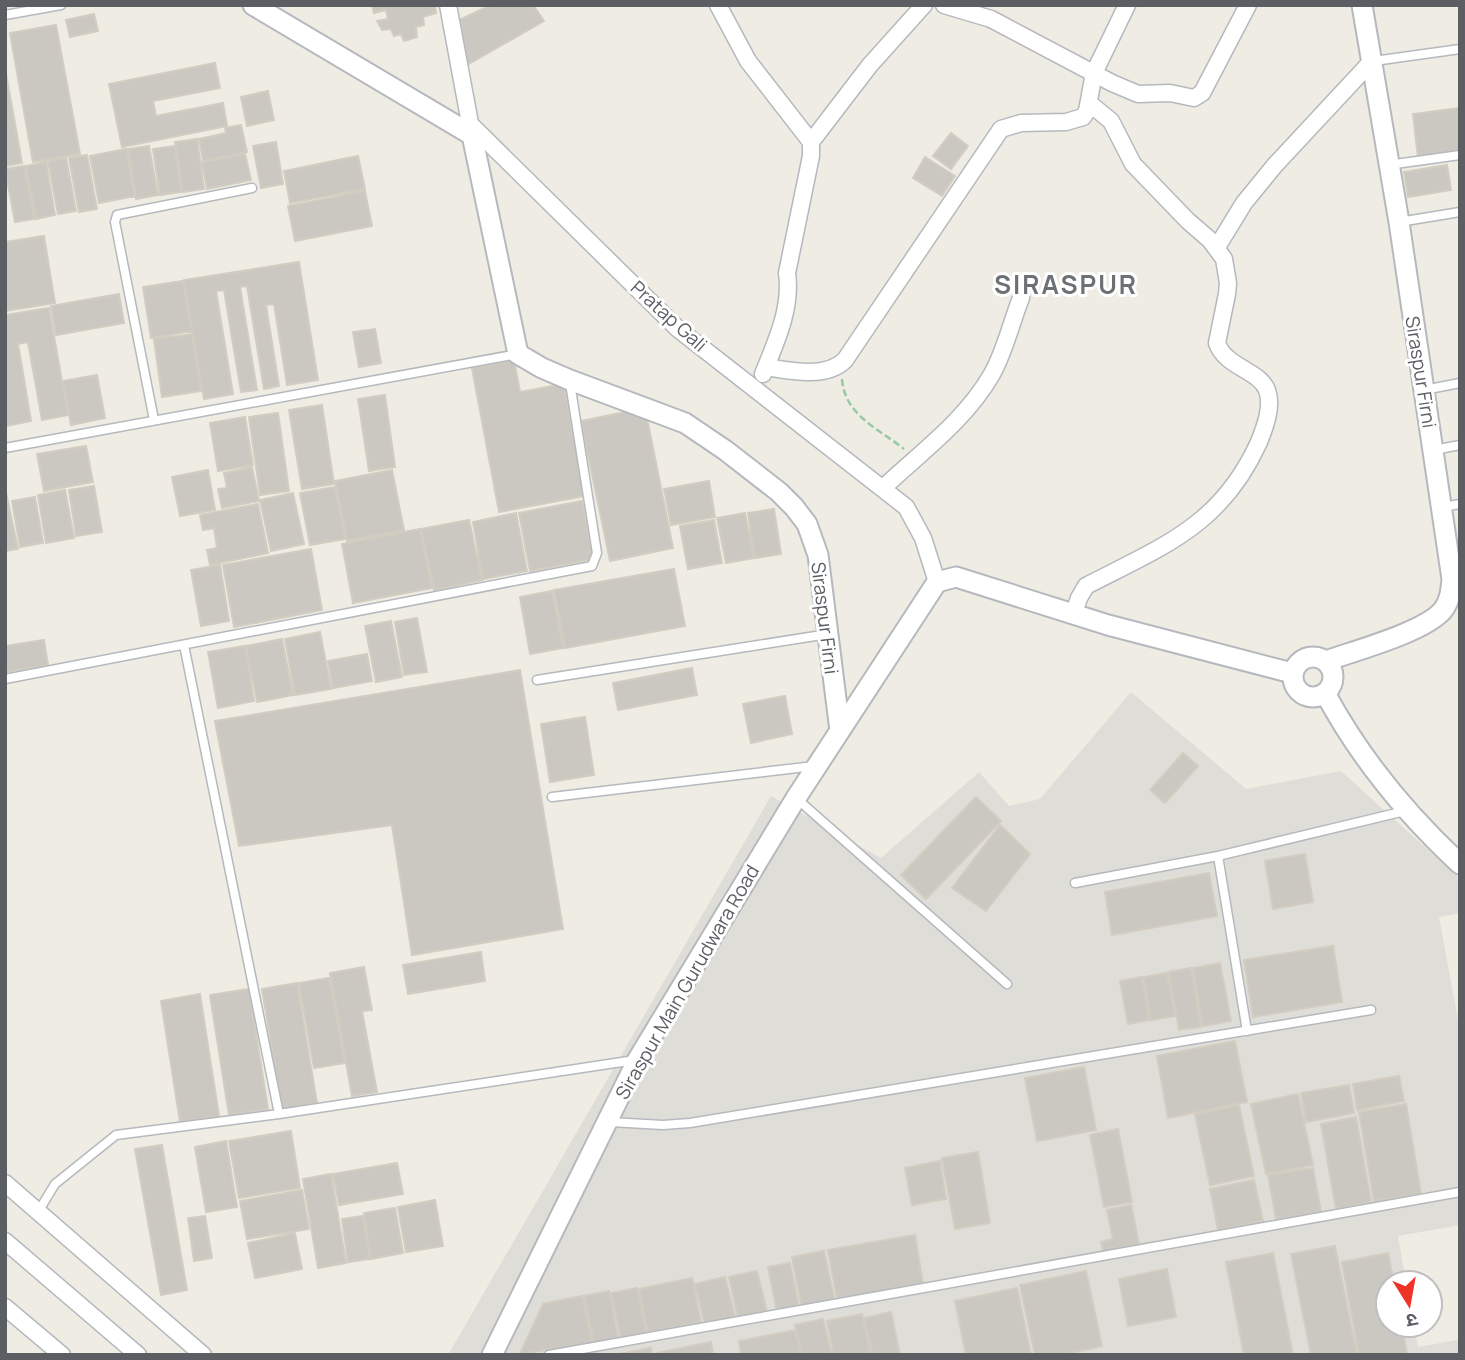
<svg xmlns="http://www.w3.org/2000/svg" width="1465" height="1360" font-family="Manrope,'Noto Sans Devanagari',sans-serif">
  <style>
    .industrial { fill: #dfddd7 }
    .building { fill: #cbc8c2; stroke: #d3cdc1; stroke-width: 2 }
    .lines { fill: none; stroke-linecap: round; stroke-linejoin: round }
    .service-casing { stroke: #b5b9be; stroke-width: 11 }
    .minor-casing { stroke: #b5b9be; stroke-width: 19 }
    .tertiary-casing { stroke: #b5b9be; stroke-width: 23 }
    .path { stroke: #96c9a4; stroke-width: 2.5; stroke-dasharray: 7 3.5; stroke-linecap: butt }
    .service { stroke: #fff; stroke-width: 8 }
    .minor { stroke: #fff; stroke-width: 16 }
    .tertiary { stroke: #fff; stroke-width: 19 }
    .labels { text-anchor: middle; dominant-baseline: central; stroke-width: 6; stroke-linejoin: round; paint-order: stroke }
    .street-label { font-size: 19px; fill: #5b5f64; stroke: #fff }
    .district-label { font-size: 26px; font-weight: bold; letter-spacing: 2px; fill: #6c7176; stroke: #fff }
  </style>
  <rect width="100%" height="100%" fill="#eeece3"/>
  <!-- industrial -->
  <path class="industrial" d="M1131,692L1246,789L1341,771L1460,879V913L1439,917L1460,1031V1225L1398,1236L1406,1283H1388V1325H1414L1418,1347L1458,1340L1460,1355H448L771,796L881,858L979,772L1009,806L1040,799Z"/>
  <!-- building -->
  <path class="building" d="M372,5H435L436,13L423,17L424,25L416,27L417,37L404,41L401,34L394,36L391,29L382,30L377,21L388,19L386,10L374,13Z
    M491,5H533L544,21L465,66L461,19Z
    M94,14L98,31L70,37L66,20Z
    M56,25L80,154L33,162L10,33Z
    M215,63L220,88L153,101L156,116L223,103L227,126L122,147L109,84Z
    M5,68L22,163L5,166Z
    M268,91L274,120L247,126L241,97Z
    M1460,108V153L1418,158L1413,114Z
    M241,125L247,152L203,161L199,139L226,133L225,128Z
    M951,133L968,146L951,169L933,156Z
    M197,139L204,189L183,192L175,142Z
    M276,142L283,184L261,188L253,146Z
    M149,146L158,195L136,199L128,149Z
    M175,146L181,192L160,195L153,149Z
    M126,149L135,196L99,203L90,156Z
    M245,154L251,180L207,189L202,162Z
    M87,155L97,209L79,212L69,158Z
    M358,156L365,189L290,203L284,171Z
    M925,157L955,176L942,196L913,178Z
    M66,158L76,211L58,214L48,161Z
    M46,162L55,215L36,219L26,166Z
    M1447,165L1451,190L1408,197L1404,172Z
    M24,166L34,219L15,222L5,169Z
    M365,191L372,226L295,241L288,206Z
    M44,236L55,303L5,311V242Z
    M299,262L318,380L287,385L274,304L266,305L279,386L264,389L247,286L240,287L257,390L241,392L224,290L216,291L233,394L204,399L184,280Z
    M183,281L192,331L151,338L143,287Z
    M119,294L124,323L56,335L51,306Z
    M49,308L68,415L42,420L28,342L18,344L31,421L6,426L5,315Z
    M375,329L381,363L359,367L353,332Z
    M192,334L201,391L162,397L154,339Z
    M514,360L520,392L564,384L585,496L499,512L472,368Z
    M97,375L105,418L71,425L63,381Z
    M385,395L395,467L369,471L358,399Z
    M322,405L334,484L302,489L289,410Z
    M645,408L673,548L610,561L581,421Z
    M278,413L289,491L260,495L249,417Z
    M245,417L253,465L218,471L210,423Z
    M86,446L93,482L44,491L37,454Z
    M252,467L259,501L222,508L218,489L227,488L224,473Z
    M208,470L215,510L180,516L172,477Z
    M392,470L404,530L347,541L335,481Z
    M709,481L715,517L671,525L664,489Z
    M94,486L102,532L76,536L69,490Z
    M335,487L345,539L310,545L300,493Z
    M5,488L18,549L5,551Z
    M65,490L74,538L46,543L38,495Z
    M293,493L304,544L271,551L260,500Z
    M35,497L43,543L20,547L12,501Z
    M582,501L593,559L530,571L519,513Z
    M258,504L268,553L210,565L207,550L217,548L214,528L203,530L200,515Z
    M774,509L781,554L755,558L748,513Z
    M516,513L527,571L483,579L473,522Z
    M745,513L754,558L726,563L717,518Z
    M469,520L482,580L434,590L421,529Z
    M714,520L722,563L688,569L680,526Z
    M420,529L432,588L353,603L342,544Z
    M311,549L322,610L234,627L223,565Z
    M220,565L229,621L201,626L191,570Z
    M674,569L685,626L565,648L554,590Z
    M552,591L563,648L530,654L520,597Z
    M417,618L427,672L404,675L395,622Z
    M391,621L402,677L376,682L365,626Z
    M320,632L331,689L295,695L285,639Z
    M282,639L293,695L257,702L246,646Z
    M44,640L48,665L5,672V646Z
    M245,646L254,701L218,708L208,652Z
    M367,654L372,681L333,688L328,661Z
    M692,668L697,695L618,710L613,683Z
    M520,670L563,929L412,955L392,825L239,846L215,721Z
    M785,696L792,734L751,743L743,704Z
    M585,717L594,775L550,782L541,724Z
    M1183,753L1198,766L1165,803L1150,790Z
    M976,797L1001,821L926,899L901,875Z
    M1000,825L1030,854L986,911L952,888Z
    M1305,854L1313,902L1273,909L1265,861Z
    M1209,873L1217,916L1112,935L1105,892Z
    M1333,946L1342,1002L1253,1017L1244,960Z
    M481,952L485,981L408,994L403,965Z
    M1220,963L1231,1021L1203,1026L1193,968Z
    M364,967L372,1010L362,1011L377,1092L352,1096L330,973Z
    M1191,968L1201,1027L1179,1030L1169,972Z
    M1167,973L1175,1016L1151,1020L1144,977Z
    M1142,977L1149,1020L1128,1024L1120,981Z
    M329,978L345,1063L314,1068L299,983Z
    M297,983L317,1103L282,1109L262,989Z
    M249,989L268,1109L229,1115L210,995Z
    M200,994L219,1116L180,1122L161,1001Z
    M1235,1041L1247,1102L1168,1118L1157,1056Z
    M1084,1067L1096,1130L1037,1141L1025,1078Z
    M1399,1076L1404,1101L1357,1110L1353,1084Z
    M1349,1085L1354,1113L1306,1122L1301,1093Z
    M1298,1094L1313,1165L1266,1174L1251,1104Z
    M1406,1104L1421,1194L1374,1201L1359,1112Z
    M1239,1105L1254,1176L1210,1185L1195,1114Z
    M1356,1117L1371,1202L1336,1209L1321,1124Z
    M1118,1129L1132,1202L1104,1207L1090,1135Z
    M291,1131L300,1188L239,1198L229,1141Z
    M226,1141L237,1207L206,1212L195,1147Z
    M162,1145L187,1290L161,1295L135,1149Z
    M978,1152L990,1223L955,1229L942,1158Z
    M940,1161L946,1199L912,1205L905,1168Z
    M397,1163L403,1194L339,1205L333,1174Z
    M1313,1168L1321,1212L1276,1219L1268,1175Z
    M331,1174L346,1263L318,1268L303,1179Z
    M1254,1180L1263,1221L1218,1230L1210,1189Z
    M302,1190L309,1229L247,1239L240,1201Z
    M435,1200L443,1246L406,1252L398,1207Z
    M1131,1205L1139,1244L1103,1251L1101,1242L1113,1239L1107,1210Z
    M395,1208L403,1253L371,1259L364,1213Z
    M205,1216L212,1258L194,1261L188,1218Z
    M363,1216L370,1259L348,1262L342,1219Z
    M295,1233L302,1269L255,1278L248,1243Z
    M915,1235L923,1284L837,1299L828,1250Z
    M1335,1246L1357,1355H1311L1291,1254Z
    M824,1251L835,1302L802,1309L792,1257Z
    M1273,1253L1293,1355H1244L1226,1262Z
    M1388,1253L1394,1283H1388V1325H1402L1407,1355H1359L1342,1262Z
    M790,1263L799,1307L777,1311L768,1267Z
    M1167,1269L1176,1317L1128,1326L1119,1279Z
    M757,1271L767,1312L738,1318L729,1277Z
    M1086,1271L1102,1346L1062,1355H1035L1020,1285Z
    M725,1277L735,1317L705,1324L695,1284Z
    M692,1278L701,1322L648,1333L639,1289Z
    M637,1288L646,1333L621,1338L611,1293Z
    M1017,1288L1031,1355H966L955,1301Z
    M609,1291L618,1338L594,1343L584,1296Z
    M582,1296L592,1343L520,1354L543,1304Z
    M891,1312L900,1355H873L864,1318Z
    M862,1314L871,1355H834L827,1321Z
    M823,1319L832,1355H802L795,1325Z
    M796,1330L801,1355H741L739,1341Z
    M711,1342L713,1355H658L657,1353Z
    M651,1348L652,1355H619V1354Z"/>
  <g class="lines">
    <!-- service casing -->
    <g class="service-casing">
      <path id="service" d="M5,15L61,5
        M1374,61L1460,49
        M1388,165L1460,155
        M1399,222L1460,212
        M1424,390L1460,383
        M154,420L115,222L117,215L252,188
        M5,448L518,354
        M1434,450L1460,445
        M1443,507L1460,504
        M184,645L279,1114
        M5,679L592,566L597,553L570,383
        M537,680L828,634
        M552,797L814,766
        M796,798L1007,984
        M1218,856L1247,1031
        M1075,883L1218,856L1405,811
        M610,1122L663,1125L690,1123L1371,1010
        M38,1212L55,1184L116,1135L279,1114L635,1060
        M549,1355L1460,1192"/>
    </g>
    <!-- minor casing -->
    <g class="minor-casing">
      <path id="minor" d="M448,5L472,134
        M718,5L748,61L811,142V156L787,273C792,308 776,342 763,374
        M944,5L991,19L1112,83L1138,94L1170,93L1194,98L1202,93L1248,5
        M471,125L678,329L906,507L923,538L937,582
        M811,142L870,65L924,5
        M1217,247L1244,203L1275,165L1371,62
        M766,367C790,371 826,379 845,360L1001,129L1021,123L1066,122L1083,117L1087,111L1094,73L1127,5
        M883,488C921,452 965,421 992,374C1005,351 1011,323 1021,298
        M1074,613L1079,598L1086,586C1163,546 1221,526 1259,442C1265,427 1273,406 1267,390C1259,370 1225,367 1217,343L1227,294L1228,283L1224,259L1210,240L1188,221L1133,164L1111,121L1089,103
        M5,1183L203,1355
        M5,1241L138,1355
        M5,1307L62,1355"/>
    </g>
    <!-- tertiary casing -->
    <g class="tertiary-casing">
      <path id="tertiary" d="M253,5L472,135L518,354L542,368L570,380L685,423L725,450L779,492L794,507L807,524L818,555L840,731
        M1293 677a20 20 0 1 1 40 0a20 20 0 1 1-40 0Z
        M1326,661C1354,651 1425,632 1443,610C1450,601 1451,590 1452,579L1399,222L1362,5
        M1325,693C1360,758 1406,814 1460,864
        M492,1355L638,1059L796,798L937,582L956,577L1108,625L1292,673"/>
    </g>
    <!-- path -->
    <path class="path" d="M842,379C845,416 878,428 904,449"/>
    <!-- service -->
    <use href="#service" class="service"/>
    <!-- minor -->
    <use href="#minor" class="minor"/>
    <!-- tertiary -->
    <use href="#tertiary" class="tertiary"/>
  </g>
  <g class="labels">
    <!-- street labels -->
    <g class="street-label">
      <text transform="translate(669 316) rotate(42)">Pratap Gali</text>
      <text transform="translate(1421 372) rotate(81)">Siraspur Firni</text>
      <text transform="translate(825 618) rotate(83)">Siraspur Firni</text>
      <text transform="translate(687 982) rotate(-60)">Siraspur Main Gurudwara Road</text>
    </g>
    <!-- district labels -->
    <g class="district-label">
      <text x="1066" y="284">SIRASPUR</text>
    </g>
  </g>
  <!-- border -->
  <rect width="1465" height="1360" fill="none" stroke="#5b5f64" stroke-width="14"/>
  <!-- north arrow -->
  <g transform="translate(1409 1304) rotate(169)"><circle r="33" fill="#ffffff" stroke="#bdbfc1" stroke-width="2"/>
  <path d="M0-5L12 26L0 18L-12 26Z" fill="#f03327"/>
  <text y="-10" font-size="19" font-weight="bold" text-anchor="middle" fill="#5b5f64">उ</text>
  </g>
</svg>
